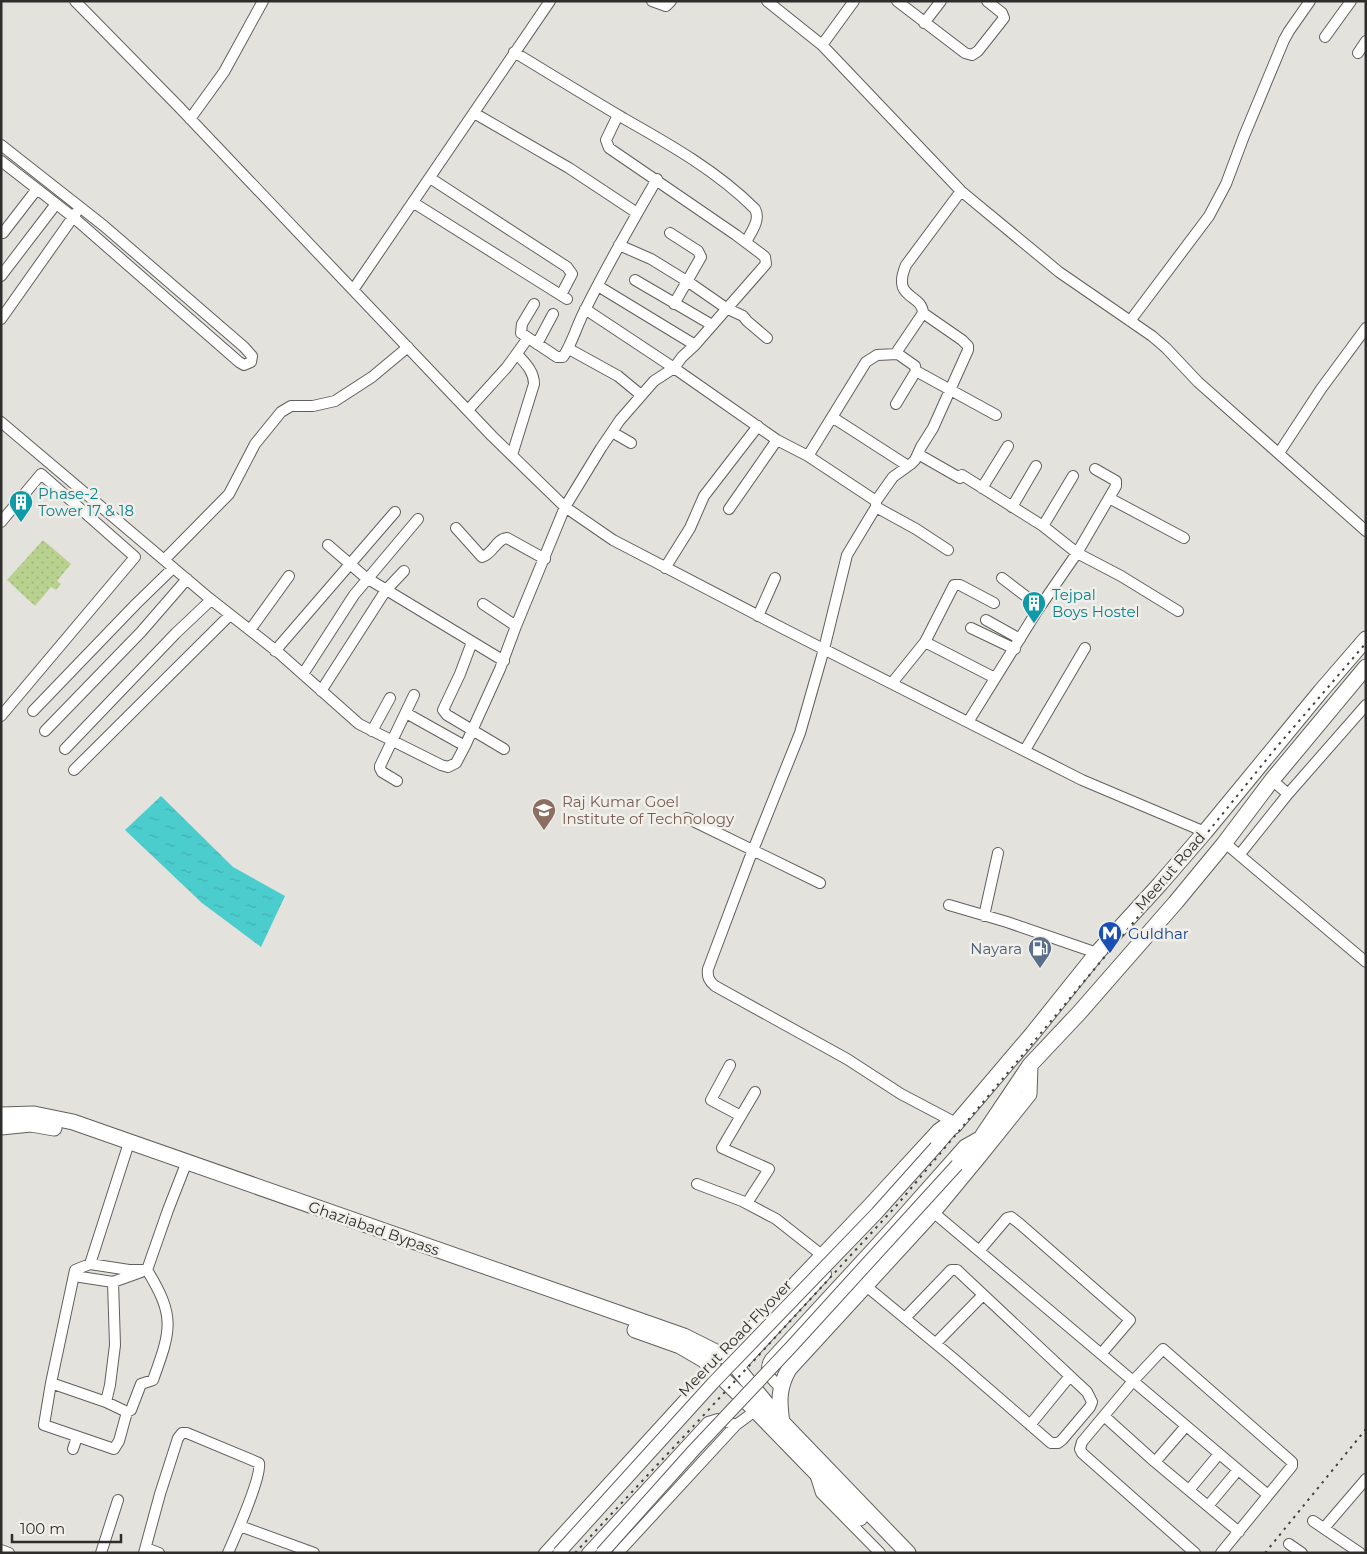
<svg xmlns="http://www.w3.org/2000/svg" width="1367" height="1554" font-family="Montserrat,sans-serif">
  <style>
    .park { fill: url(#park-dots) }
    .water { fill: url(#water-ripples) }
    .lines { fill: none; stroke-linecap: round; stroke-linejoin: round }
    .minor-casing { stroke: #62605c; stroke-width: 12 }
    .major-casing { stroke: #62605c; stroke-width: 14 }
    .highway-casing { stroke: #62605c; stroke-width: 17 }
    .minor { stroke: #fff; stroke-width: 10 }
    .major { stroke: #fff; stroke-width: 12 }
    .highway { stroke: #fff; stroke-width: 15 }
    .rail { stroke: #434240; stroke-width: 2; stroke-dasharray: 2.5 5; stroke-linecap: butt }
    .major-bridge-casing { stroke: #62605c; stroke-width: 14; stroke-linecap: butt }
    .major-bridge { stroke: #fff; stroke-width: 12 }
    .labels { text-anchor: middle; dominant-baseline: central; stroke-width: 5; stroke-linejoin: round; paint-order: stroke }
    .culture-label { font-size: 15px; fill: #0d838f; stroke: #f1efea; text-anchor: start }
    .education-label { font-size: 15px; fill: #785e54; stroke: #f1efea; text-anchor: start }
    .street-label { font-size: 15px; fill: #2e2d2b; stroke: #f1efea }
    .transit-label { font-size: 15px; fill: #164399; stroke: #f1efea; text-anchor: start }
    .service-label { font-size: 15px; fill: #4e5e75; stroke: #f1efea; text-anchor: end }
  </style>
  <defs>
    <pattern id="park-dots" width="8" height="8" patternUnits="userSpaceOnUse" patternTransform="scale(1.25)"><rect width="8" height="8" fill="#b8d18e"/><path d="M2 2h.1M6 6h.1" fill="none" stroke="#9eb47b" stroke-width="1.8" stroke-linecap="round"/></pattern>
    <pattern id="water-ripples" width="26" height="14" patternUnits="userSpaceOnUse" patternTransform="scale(1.25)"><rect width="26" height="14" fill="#4ccdcd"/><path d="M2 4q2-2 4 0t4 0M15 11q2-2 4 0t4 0" fill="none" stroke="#43b0b0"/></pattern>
  </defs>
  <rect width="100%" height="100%" fill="#e4e2dd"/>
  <!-- park -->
  <path class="park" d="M43,540L71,564L57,581L61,584L56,590L51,587L35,606L7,580Z"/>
  <!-- water -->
  <path class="water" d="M161,796L233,867L285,896L261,947L202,903L125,830Z"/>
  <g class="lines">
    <!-- minor casing -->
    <g class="minor-casing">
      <path id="minor" d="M75,1L179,107L492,436L565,507L613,540L786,630L1082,780L1205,832
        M652,1L666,6L671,1
        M767,1L822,45L961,191L1059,272L1152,336L1166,348L1198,382L1366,531
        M897,1L965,53L972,55L978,51L1004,18L1002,13L987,1
        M924,23L941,1
        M1325,37L1351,1
        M822,45L854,1
        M514,52C550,74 586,96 623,118C669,144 717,171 755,209C761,220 751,232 746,242
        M1358,53L1366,41
        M474,113L569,168L637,213
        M190,119L224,72L263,1
        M1,145L104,226L244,347L252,356L251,362L244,365L239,362L73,217L1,161
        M430,178L567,267L572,274L561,295
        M414,203L567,299
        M3,233L37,189
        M670,233L698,251L701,257L674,304
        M619,245L651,259L690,283L726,308L743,316L747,321L767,338
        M1,276L56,204
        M635,280L712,325
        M598,286L695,345
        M353,290L550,1
        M534,304L522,324L521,333L557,357H563C573,342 577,324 586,308C608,264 632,222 657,179
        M585,309L674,368L777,440L808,456L876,501V507L847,555L824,649L800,733L749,860L708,969C707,977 709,981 715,986L847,1059L901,1094L956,1123
        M1,319L76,213
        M1130,321L1209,216L1226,184L1244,136L1284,40L1289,31L1310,1
        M537,344L553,314
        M569,349L618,376L641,395
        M916,371L996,415
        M896,404L916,371L915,366L898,354V350L923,313C922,293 891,300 906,265L961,191
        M468,410L507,367L528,338
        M832,417L908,466
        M1,422L209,598L279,653L359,724L441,765L448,767L456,763L465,746L500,669L516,626L565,507L601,448L620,420L654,381L674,368L682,357L695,345L766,264L765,257L760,253L736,235L609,148L606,140L618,115
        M612,432L631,443
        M1279,453L1321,389L1366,328
        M918,454L960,478
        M512,455L534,384C534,371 525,363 517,354
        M808,456L866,362L877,355L898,354
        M962,475L1043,526L1077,553L1121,576L1178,611
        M982,488L1008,446
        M1109,498L1184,538
        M876,501L893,477L911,464L915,460L921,447L933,428L968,350V346L962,340L923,313
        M876,507L916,529L948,550
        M1012,507L1036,466
        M729,509L777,440
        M1,522L41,474L135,557L1,716
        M1043,526L1073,476
        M456,528L482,557C493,554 496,539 507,538L545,559
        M328,545L365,577L504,661
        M164,560L229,494L255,444L281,412L291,406H313L335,401L372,377L408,347
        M665,568L690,528L704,496L758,426
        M1002,578L1040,607
        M483,604L516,626
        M758,616L775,578
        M986,620L1020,639
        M971,628L1015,649
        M250,630L289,576
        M472,642L460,674L443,710L447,715L504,749
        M925,642L995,678
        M275,651L395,512
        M303,674L354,595L418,519
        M892,683L925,642L954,585H960L994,603
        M321,691L386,590L404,571
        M33,711L136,604L173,568
        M406,713L465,746
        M968,722L1037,611L1077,553L1116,486V481L1095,469
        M45,731L141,632L187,579
        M372,731L390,698
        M65,749L176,633L211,600
        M1025,750L1085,648
        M74,770L230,615
        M1272,780L1288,794
        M397,781L382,772L380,768V766L414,695
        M687,818L820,883
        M1225,843L1366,962
        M1240,854L1288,794L1366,705
        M949,905L1007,922L1097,953
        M984,916L998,853
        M730,1065L711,1100L741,1116
        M697,1184L742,1201L776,1219L823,1256
        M747,1203L769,1169L722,1148L755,1092
        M933,1212L1268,1495
        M979,1251L1007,1218L1011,1217L1020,1224L1130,1320L1101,1354
        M90,1264L129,1270H147C176,1317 171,1330 153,1380L141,1384L131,1410L127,1412L106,1402L51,1383L75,1270Z
        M90,1264L127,1149
        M147,1270L168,1210L184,1169
        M74,1276L113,1282L115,1345L110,1385L106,1402
        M113,1282L141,1272
        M866,1286L953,1358L1051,1443H1058L1062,1440L1090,1407L1092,1402L1087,1392L957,1270H951L905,1318
        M936,1343L983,1295
        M738,1369L826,1274
        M51,1383L44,1425L114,1449L119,1441L127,1412
        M781,1388C772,1380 762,1371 770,1359L895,1223L964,1145L980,1136
        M1104,1416L1155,1462L1239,1532
        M1030,1425L1070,1376
        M73,1449L77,1437
        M1155,1462L1186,1426
        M815,1474L821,1493L880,1553
        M1189,1490L1219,1454
        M1208,1506L1238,1470
        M1313,1521L1360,1553
        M240,1526L314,1553
        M1324,1528L1366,1479
        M1289,1544L1302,1553
        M146,1548L159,1553
        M1,1550L9,1553
        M101,1553L118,1500
        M144,1553L160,1494L178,1438L182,1433H187L259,1463C262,1477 235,1537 228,1553
        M544,1553L702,1380L714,1370
        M587,1553L708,1422L718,1419L736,1425
        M618,1553L736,1425L755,1411
        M1195,1553L1082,1453L1080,1449L1082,1442L1133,1381L1163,1349L1292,1462V1466L1221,1553"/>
    </g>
    <!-- major casing -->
    <g class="major-casing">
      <path id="major" d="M936,1147L954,1126
        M957,1165L983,1135"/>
    </g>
    <!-- highway casing -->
    <g class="highway-casing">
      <path id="highway" d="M1,1115L34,1114L73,1122L684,1336L726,1357L738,1369L779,1419L908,1553
        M1,1127L31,1124L54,1128
        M980,1155L983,1135L1030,1065L1079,1013L1176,902L1223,845L1272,780L1366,667
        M635,1330L680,1346L704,1360L754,1409L860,1518
        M726,1357L871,1205L939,1131L946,1126H954L1033,1033L1097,953L1160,884L1205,832L1321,691L1366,639
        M782,1423C779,1402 778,1388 789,1369L933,1212L980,1155L1029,1094L1030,1066"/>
    </g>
    <!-- minor -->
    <use href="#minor" class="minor"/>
    <!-- major -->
    <use href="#major" class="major"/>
    <!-- highway -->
    <use href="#highway" class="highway"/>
    <!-- rail -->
    <path class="rail" d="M575,1553L701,1418L897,1205L1174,874L1275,749L1366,643
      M1265,1553L1366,1429"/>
    <!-- major-bridge casing -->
    <g class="major-bridge-casing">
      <path id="major-bridge" d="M559,1553L713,1383L877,1213L936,1147
        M602,1553L694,1450L792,1346L957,1165"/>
    </g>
    <!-- major-bridge -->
    <use href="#major-bridge" class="major-bridge"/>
  </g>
  <!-- icons -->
  <defs>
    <g id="building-pin" transform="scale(1.25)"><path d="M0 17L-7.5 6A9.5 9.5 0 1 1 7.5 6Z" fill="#0f9aa8" stroke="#f1efea"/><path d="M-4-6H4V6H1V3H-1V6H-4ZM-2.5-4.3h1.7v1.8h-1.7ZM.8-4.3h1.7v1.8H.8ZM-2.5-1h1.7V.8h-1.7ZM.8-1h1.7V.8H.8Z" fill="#fff"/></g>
    <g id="university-pin" transform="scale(1.25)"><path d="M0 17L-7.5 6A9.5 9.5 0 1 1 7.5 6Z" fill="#8d6e63" stroke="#f1efea"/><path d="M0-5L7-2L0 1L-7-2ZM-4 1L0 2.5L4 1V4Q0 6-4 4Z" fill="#fff"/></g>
    <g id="metro-pin" transform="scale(1.25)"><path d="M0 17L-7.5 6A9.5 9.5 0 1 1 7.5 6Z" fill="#1a4fb4" stroke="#f1efea"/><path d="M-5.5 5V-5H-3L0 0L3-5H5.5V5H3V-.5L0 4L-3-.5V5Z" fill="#fff"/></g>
    <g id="fuel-pin" transform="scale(1.25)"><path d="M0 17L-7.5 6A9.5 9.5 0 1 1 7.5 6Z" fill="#5c6f8a" stroke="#f1efea"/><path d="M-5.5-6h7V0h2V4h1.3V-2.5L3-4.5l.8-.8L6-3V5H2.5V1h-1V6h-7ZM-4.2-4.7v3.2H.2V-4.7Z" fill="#fff"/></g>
  </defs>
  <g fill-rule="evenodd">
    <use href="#building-pin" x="21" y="502"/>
    <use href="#building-pin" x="1034" y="603"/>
    <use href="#university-pin" x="544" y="810"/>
    <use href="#metro-pin" x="1110" y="933"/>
    <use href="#fuel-pin" x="1040" y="948"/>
  </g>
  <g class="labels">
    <!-- culture labels -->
    <g class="culture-label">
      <text x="38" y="493">Phase-2<tspan x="38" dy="17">Tower 17 &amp; 18</tspan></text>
      <text x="1052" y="594">Tejpal<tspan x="1052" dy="17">Boys Hostel</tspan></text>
    </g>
    <!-- education labels -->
    <g class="education-label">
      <text x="562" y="801">Raj Kumar Goel<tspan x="562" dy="17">Institute of Technology</tspan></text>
    </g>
    <!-- street labels -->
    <g class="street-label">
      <text transform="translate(1170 871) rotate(-49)">Meerut Road</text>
      <text transform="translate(374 1228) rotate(19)">Ghaziabad Bypass</text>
      <text transform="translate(735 1338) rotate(-46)">Meerut Road Flyover</text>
    </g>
    <!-- transit labels -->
    <g class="transit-label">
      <text x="1128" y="933">Guldhar</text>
    </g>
    <!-- service labels -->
    <g class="service-label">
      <text x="1022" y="948">Nayara</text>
    </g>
  </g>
  <!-- border -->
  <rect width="1367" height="1554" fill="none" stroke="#2e2d2b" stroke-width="5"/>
  <!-- scale -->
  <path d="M12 1534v8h109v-8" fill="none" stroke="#2e2d2b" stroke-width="2.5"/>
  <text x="20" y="1534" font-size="15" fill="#2e2d2b" stroke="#f1efea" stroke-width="4" paint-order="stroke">100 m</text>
</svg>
